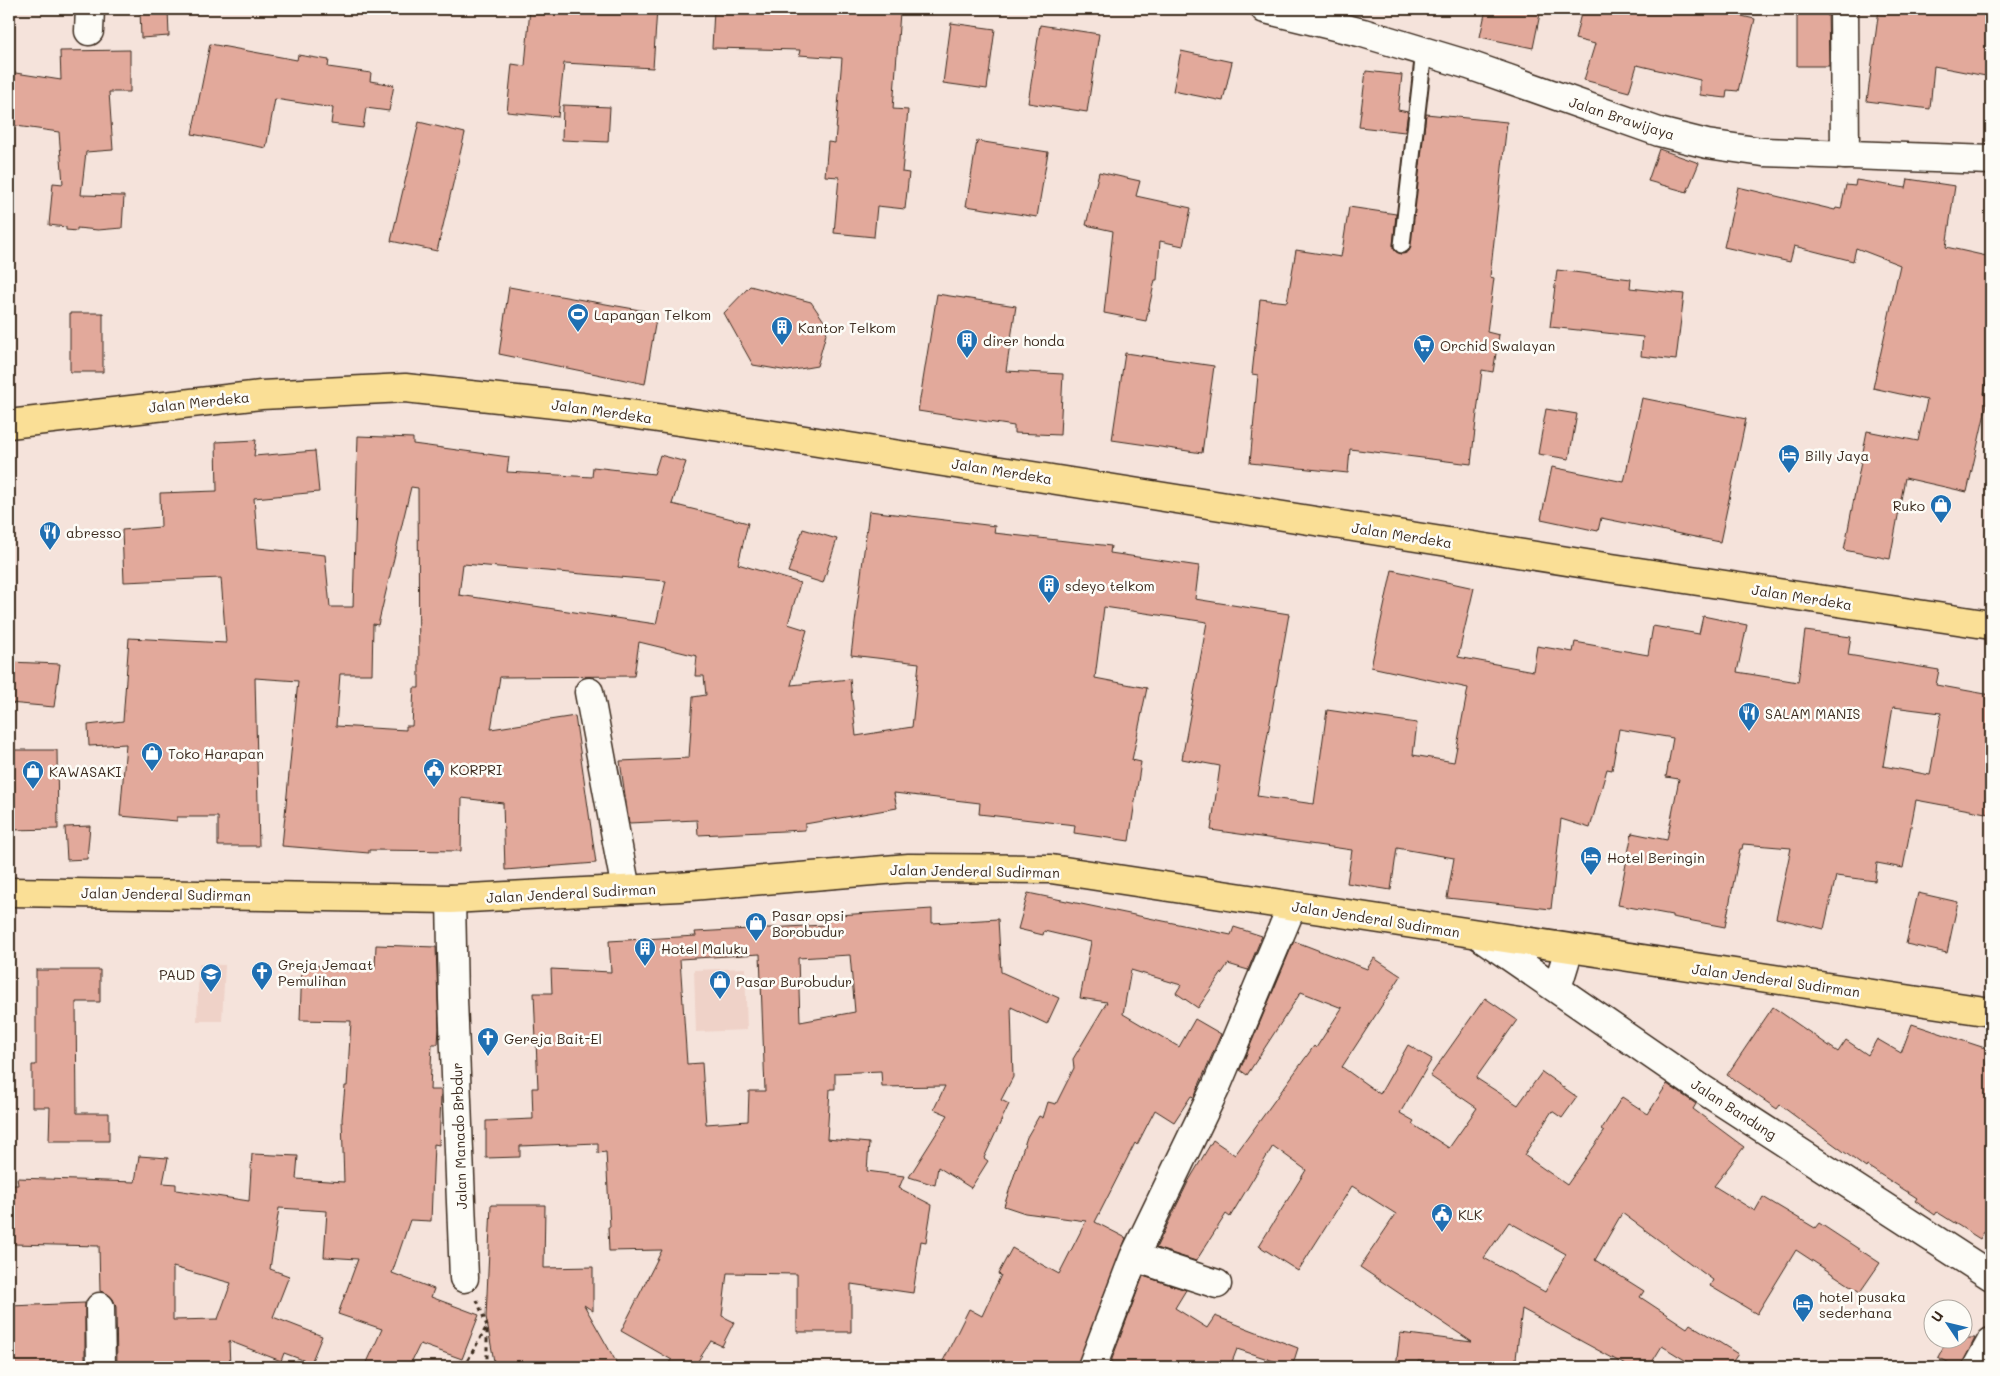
<svg xmlns="http://www.w3.org/2000/svg" width="2000" height="1376" font-family="Mali,sans-serif">
  <style>
    .built { fill: #efd2c8 }
    .building { fill: #e2a99b; stroke: #3b2a1e; fill-rule: evenodd }
    .lines { fill: none; stroke-linecap: round; stroke-linejoin: round }
    .service-casing { stroke: #3b2a1e; stroke-width: 19 }
    .minor-casing { stroke: #3b2a1e; stroke-width: 31 }
    .tertiary-casing { stroke: #3b2a1e; stroke-width: 31 }
    .trunk-casing { stroke: #3b2a1e; stroke-width: 31 }
    .path { stroke: #3b2a1e; stroke-width: 3; stroke-dasharray: 4 4; stroke-linecap: butt }
    .service { stroke: #fdfcf7; stroke-width: 15 }
    .minor { stroke: #fdfcf7; stroke-width: 28 }
    .tertiary { stroke: #fdfcf7; stroke-width: 28 }
    .trunk { stroke: #fadf96; stroke-width: 28 }
    .labels { text-anchor: middle; dominant-baseline: central; stroke-width: 5; stroke-linejoin: round; paint-order: stroke }
    .street-label { font-size: 14px; fill: #3b2a1e; stroke: #fdfcf7 }
    .poi-label { font-size: 14px; fill: #3b2a1e; stroke: #fdfcf7; text-anchor: start }
  </style>
  <rect width="100%" height="100%" fill="#f5e3db"/>
  <filter id="ink" filterUnits="userSpaceOnUse"><feTurbulence type="fractalNoise" baseFrequency=".02" numOctaves="2"/><feDisplacementMap in="SourceGraphic" scale="10" xChannelSelector="R" yChannelSelector="G"/><feConvolveMatrix kernelMatrix="1 2 1 2 8 2 1 2 1" color-interpolation-filters="sRGB"/></filter>
  <g filter="url(#ink)">
    <!-- built -->
    <path class="built" d="M199,964L225,965L222,1021H197Z
      M745,968L747,1030L696,1032L694,970Z"/>
    <!-- building -->
    <path class="building" d="M140,9H168L169,36L141,38Z
      M530,9H657L653,68L564,63L558,117L507,112L512,64L525,66Z
      M714,9H851L900,12L893,109L908,110L902,172L909,173L905,209L877,206L874,237L834,233L839,177L825,176L828,142L835,143L842,58L799,55L800,50L712,48Z
      M1486,9H1541L1533,48L1480,37Z
      M1582,9H1710L1755,19L1738,91L1727,90L1726,98L1700,95V80L1637,65L1629,92L1584,80L1595,44L1575,39Z
      M1797,9H1828L1829,66H1797Z
      M1879,9H1991V77L1934,66L1930,109L1867,101Z
      M951,23L995,29L987,89L943,83Z
      M1040,25L1099,34L1087,112L1028,103Z
      M210,44L297,60L298,55L329,60L328,67L371,73L370,81L394,85L389,111L366,108L363,128L331,124L333,108L275,99L266,148L192,134Z
      M130,50V92H109L113,150L86,152L81,195L124,196L122,228L98,230L77,228V231L66,230V227L49,225L53,183L63,184L59,132L9,125V72L61,80L60,51Z
      M1181,51L1232,62L1223,101L1173,91Z
      M1366,71L1402,75L1398,110L1408,112L1405,132L1359,127Z
      M563,105L610,107L608,142L562,140Z
      M1426,114L1507,122L1490,277L1494,278L1487,332L1499,335L1493,372L1482,370L1471,464L1350,449L1348,473L1250,463L1258,375L1252,374L1260,299L1287,302L1296,250L1341,257L1349,207L1396,214L1393,248L1400,254L1409,251Z
      M419,122L465,133L437,251L391,241Z
      M977,141L1048,152L1037,217L966,206Z
      M1659,149L1699,163L1687,192L1648,181Z
      M1099,172L1140,181L1136,196L1191,208L1183,246L1160,241L1157,280H1155L1146,321L1104,313L1113,231L1086,225Z
      M1908,179L1955,186L1946,247L1991,257V360L1984,394L1989,395L1967,492L1905,478L1890,559L1844,550L1867,431L1918,441L1927,400L1873,388L1900,265L1856,248L1853,261L1794,246L1790,262L1724,247L1738,187L1835,210L1836,208L1841,209L1846,185L1855,186L1856,180L1906,188Z
      M1557,270L1631,279L1630,288L1684,294L1676,360L1641,356L1643,337L1550,327Z
      M750,286L811,302L828,327L817,366L788,371L753,365L724,313Z
      M509,287L657,313L645,384L499,354Z
      M937,294L1016,306L1006,371L1063,374L1060,435L1014,433V426L918,411Z
      M70,313H103V372H70Z
      M1125,353L1214,366L1202,453L1112,440Z
      M1642,398L1746,419L1720,542L1601,518L1598,531L1541,519L1552,467L1624,482Z
      M1546,409L1577,414L1569,459L1538,454Z
      M358,436L413,438V444L509,457L507,472L592,477L593,467L654,474L660,455L686,462L672,504L748,523L738,564L800,583L788,624L807,630L791,685L850,679L856,736L912,727L919,663L851,655L869,511L995,526L994,533L1111,546L1110,553L1199,566L1195,599L1289,614L1257,796L1314,804L1327,710L1417,723L1413,755L1454,762L1468,688L1371,667L1392,570L1474,588L1458,657L1533,671L1537,646L1573,652L1575,642L1648,655L1653,626L1699,634L1703,616L1747,625L1737,672L1798,682L1805,631L1851,637L1848,655L1939,670L1936,685L1991,695V814L1916,800L1903,868L1877,863L1875,881L1836,876L1824,929L1776,918L1791,848L1743,844L1742,849H1740L1725,927L1672,917V915L1618,905L1632,833L1667,840L1679,779L1666,777L1673,738L1619,729L1612,770L1607,769L1590,828L1561,819L1551,909L1447,898L1454,858L1397,848L1391,890L1347,883L1352,850L1211,830L1220,766L1182,759L1207,622L1104,607L1095,678L1147,688L1132,760L1141,762L1129,841L1074,833L1075,825L979,814L980,803L894,793L897,808L805,824V830L698,835L697,820L629,823L620,761L689,758L693,697L706,695L704,676H695L697,656L639,642L634,676L500,677L491,729L575,716L596,863L505,870L503,803L462,798L461,851L369,850V853L282,846L298,681L255,678L259,846H218V817H177V821L120,816L126,744L89,746L88,725L123,721L129,638L226,643L221,578L124,582L122,530L161,527L160,493L217,491L216,442L256,440L254,456L315,451L319,492L254,498L258,548L325,555L330,607H353ZM411,487L418,488L419,688H414L412,726H406V730L336,726L340,674H372L373,624L378,625ZM463,564L666,581L656,624L459,595ZM1893,707L1941,713L1930,775L1883,766Z
      M803,529L837,539L823,583L788,572Z
      M9,662L60,664L54,707L9,703Z
      M9,750H57L58,829L9,830Z
      M90,826L87,859L67,860L65,827Z
      M1028,893L1231,935L1234,927L1262,936L1248,970L1228,964L1198,1008L1176,993L1181,985L1131,970L1123,1014L1179,1047L1195,1019L1221,1034L1194,1097L1191,1096L1174,1122L1155,1110L1137,1145L1135,1143L1095,1222L1126,1238L1077,1367H940L969,1309L982,1316L1001,1275L998,1274L1012,1248L1059,1274L1086,1221L1025,1213L1004,1206L1027,1137L1039,1116L1043,1118L1048,1102L1056,1104L1074,1068L1073,1059L1107,1002L1080,998L1091,942L1044,931L1043,935L1018,929Z
      M1918,893L1958,902L1947,953L1906,944Z
      M932,909V923L998,919L1001,972L1059,998L1047,1024L1011,1007L1013,1077L1001,1100L1009,1104L984,1158L988,1161L971,1188L938,1167L935,1185L909,1177L948,1115L934,1109L945,1086L882,1087L881,1071L835,1073V1089H830L827,1139L869,1143L867,1171L904,1176L899,1188L932,1205L926,1242L921,1241L913,1293L851,1284V1332H797V1274L727,1273L722,1316L734,1322L722,1346L711,1341L694,1367H667L672,1360L621,1331L662,1250L609,1251L608,1227H610L606,1152L598,1153V1143L520,1146V1157L486,1158V1121L533,1119L532,1088H538L534,993H552L551,969L611,972L609,941L696,936L695,932L824,925L823,916ZM760,954L765,1091H749L748,1121L706,1124L702,1063L687,1064L680,959ZM850,955L855,1012L800,1022L798,958Z
      M1294,941L1367,969L1374,958L1401,976L1342,1067L1380,1094L1408,1045L1432,1059L1400,1113L1414,1121L1412,1124L1449,1148L1477,1108L1430,1076L1485,998L1517,1020L1476,1078L1518,1105L1542,1072L1577,1097L1562,1118L1552,1111L1524,1155L1567,1185L1604,1132L1601,1130L1622,1097L1648,1114L1667,1084L1696,1104L1693,1109L1744,1147L1714,1186L1755,1211L1763,1197L1815,1228L1819,1223L1880,1263L1860,1292L1796,1250L1757,1314L1710,1286L1713,1280L1622,1213L1595,1260L1644,1291L1640,1297L1687,1328L1690,1324L1738,1354L1729,1367H1696L1662,1346L1649,1367H1629L1522,1309L1515,1367H1465L1418,1361L1417,1367H1396L1400,1333L1472,1342L1360,1267L1396,1214L1352,1186L1298,1271L1259,1246L1306,1170L1273,1146L1230,1217L1226,1214L1196,1261L1156,1248L1188,1182L1213,1140L1235,1155L1314,1046L1316,1048L1342,1008L1301,992L1247,1075L1240,1070ZM1509,1222L1566,1254L1545,1292L1484,1258Z
      M376,945L436,947L439,1028L438,1044H432L430,1090H441V1096L439,1145L434,1144L431,1221L410,1220L392,1273L434,1289L431,1297L479,1315L462,1359L420,1344L409,1367H365L382,1329L338,1314L358,1259L324,1257L327,1211L279,1208L270,1269L289,1276L273,1317L322,1336L311,1363L284,1353L281,1361L229,1341L230,1367H117L116,1307L113,1299L108,1294L100,1291L99,1246L12,1244L13,1185H18L17,1178L135,1182L139,1156L168,1158L163,1183L176,1184V1190L249,1201L252,1154L298,1156L296,1179L344,1182L342,1119L345,1086H347L351,1021L300,1020L302,965L375,968ZM173,1267L231,1283L218,1319L173,1320Z
      M36,970H100V1002H76L77,1113H109V1141H49L50,1107H32V1065H36Z
      M1773,1007L1838,1052L1846,1040L1868,1055L1877,1039L1901,1053L1912,1024L1991,1050V1220L1980,1239L1937,1212L1935,1215L1915,1201L1917,1198L1867,1166L1866,1168L1780,1105L1777,1109L1727,1075Z
      M491,1205H545L544,1268L593,1267V1311L584,1305L619,1367H495L486,1317Z
      M1143,1276L1186,1290L1175,1308L1207,1328L1215,1316L1298,1348L1292,1367L1237,1349L1230,1367H1109Z
      M85,1303V1367H11L10,1306Z
      M1948,1338H1975L1961,1367H1957L1938,1357Z"/>
    <g class="lines">
      <!-- service casing -->
      <g class="service-casing">
        <path id="service" d="M1402,245L1424,51"/>
      </g>
      <!-- minor casing -->
      <g class="minor-casing">
        <path id="minor" d="M1844,9L1845,155
          M89,31L90,9
          M589,692L626,890
          M451,899L453,999L464,1278
          M1134,1257L1217,1284
          M100,1307L101,1367
          M1092,1367L1134,1257L1216,1087L1292,906
          M1977,1367L1991,1342"/>
      </g>
      <!-- tertiary casing -->
      <g class="tertiary-casing">
        <path id="tertiary" d="M1265,9L1363,33L1469,65L1659,132L1707,144L1763,152L1991,160
          M1480,936L1699,1087L1991,1276
          M1557,988L1569,949"/>
      </g>
      <!-- trunk casing -->
      <g class="trunk-casing">
        <path id="trunk" d="M9,424L261,395L405,388L582,407L761,433L1605,567L1991,625
          M9,892L451,899L679,887L909,868L1051,869L1991,1012"/>
      </g>
      <!-- path -->
      <path class="path" d="M477,1300L487,1326V1367
        M464,1367L487,1326"/>
      <!-- service -->
      <use href="#service" class="service"/>
      <!-- minor -->
      <use href="#minor" class="minor"/>
      <!-- tertiary -->
      <use href="#tertiary" class="tertiary"/>
      <!-- trunk -->
      <use href="#trunk" class="trunk"/>
    </g>
  </g>
  <!-- icons -->
  <defs>
    <g id="stadium-pin" transform="scale(1.125)"><path d="M0 17L-7.5 6A9.5 9.5 0 1 1 7.5 6Z" fill="#1f6fb2" stroke="#fdfcf7"/><path d="M0-5a6.5 5 0 1 0 0 10a6.5 5 0 1 0 0-10ZM-3.5-1.8h7v3.6h-7Z" fill="#fff"/></g>
    <g id="building-pin" transform="scale(1.125)"><path d="M0 17L-7.5 6A9.5 9.5 0 1 1 7.5 6Z" fill="#1f6fb2" stroke="#fdfcf7"/><path d="M-4-6H4V6H1V3H-1V6H-4ZM-2.5-4.3h1.7v1.8h-1.7ZM.8-4.3h1.7v1.8H.8ZM-2.5-1h1.7V.8h-1.7ZM.8-1h1.7V.8H.8Z" fill="#fff"/></g>
    <g id="supermarket-pin" transform="scale(1.125)"><path d="M0 17L-7.5 6A9.5 9.5 0 1 1 7.5 6Z" fill="#1f6fb2" stroke="#fdfcf7"/><path d="M-6-5.5h2.5l.6 2H6L4.5 2H-2.5L-4.4-4H-6ZM-1.5 3.2a1.3 1.3 0 1 0 .1 0ZM3 3.2a1.3 1.3 0 1 0 .1 0Z" fill="#fff"/></g>
    <g id="hotel-pin" transform="scale(1.125)"><path d="M0 17L-7.5 6A9.5 9.5 0 1 1 7.5 6Z" fill="#1f6fb2" stroke="#fdfcf7"/><path d="M-6-4.5h1.5V1H6V5H4.5V3h-9V5H-6ZM-4 0a1.8 1.8 0 1 1 3.6 0ZM.5 0V-2.5h3Q6-2.5 6 0Z" fill="#fff"/></g>
    <g id="shop-pin" transform="scale(1.125)"><path d="M0 17L-7.5 6A9.5 9.5 0 1 1 7.5 6Z" fill="#1f6fb2" stroke="#fdfcf7"/><path d="M-5-2.5h2.3a2.7 3.5 0 0 1 5.4 0H5L5.5 6h-11ZM-1.5-2.5h3a1.5 2.3 0 0 0-3 0Z" fill="#fff"/></g>
    <g id="restaurant-pin" transform="scale(1.125)"><path d="M0 17L-7.5 6A9.5 9.5 0 1 1 7.5 6Z" fill="#1f6fb2" stroke="#fdfcf7"/><path d="M-5-6h1v4h1v-4h1v4h1v-4h1v5L-1.5 .5V6h-2V.5L-5-1ZM5-6V6H3V1.5H1.5Q1.5-4 5-6Z" fill="#fff"/></g>
    <g id="civic-pin" transform="scale(1.125)"><path d="M0 17L-7.5 6A9.5 9.5 0 1 1 7.5 6Z" fill="#1f6fb2" stroke="#fdfcf7"/><path d="M-.6-6.5H3V-4.5H.6V-3L4-1V1h2V6H-6V1h2V-1L-.6-3ZM-1.2 2.5V6h2.4V2.5Z" fill="#fff"/></g>
    <g id="church-pin" transform="scale(1.125)"><path d="M0 17L-7.5 6A9.5 9.5 0 1 1 7.5 6Z" fill="#1f6fb2" stroke="#fdfcf7"/><path d="M-1.2-6h2.4v3.5h3.3v2.4h-3.3V6h-2.4V-.1h-3.3v-2.4h3.3Z" fill="#fff"/></g>
    <g id="school-pin" transform="scale(1.125)"><path d="M0 17L-7.5 6A9.5 9.5 0 1 1 7.5 6Z" fill="#1f6fb2" stroke="#fdfcf7"/><path d="M0-5L7-2L0 1L-7-2ZM-4 1L0 2.5L4 1V4Q0 6-4 4Z" fill="#fff"/></g>
  </defs>
  <g fill-rule="evenodd">
    <use href="#stadium-pin" x="578" y="314"/>
    <use href="#building-pin" x="782" y="327"/>
    <use href="#building-pin" x="967" y="340"/>
    <use href="#supermarket-pin" x="1424" y="345"/>
    <use href="#hotel-pin" x="1789" y="455"/>
    <use href="#shop-pin" x="1941" y="505"/>
    <use href="#restaurant-pin" x="50" y="532"/>
    <use href="#building-pin" x="1049" y="585"/>
    <use href="#restaurant-pin" x="1749" y="713"/>
    <use href="#shop-pin" x="152" y="753"/>
    <use href="#civic-pin" x="434" y="769"/>
    <use href="#shop-pin" x="33" y="771"/>
    <use href="#hotel-pin" x="1591" y="857"/>
    <use href="#shop-pin" x="756" y="923"/>
    <use href="#building-pin" x="645" y="948"/>
    <use href="#church-pin" x="262" y="972"/>
    <use href="#school-pin" x="211" y="974"/>
    <use href="#shop-pin" x="720" y="981"/>
    <use href="#church-pin" x="488" y="1038"/>
    <use href="#civic-pin" x="1442" y="1214"/>
    <use href="#hotel-pin" x="1803" y="1304"/>
  </g>
  <g class="labels">
    <!-- street labels -->
    <g class="street-label">
      <text transform="translate(1622 118) rotate(18)">Jalan Brawijaya</text>
      <text transform="translate(199 402) rotate(-6)">Jalan Merdeka</text>
      <text transform="translate(602 411) rotate(8)">Jalan Merdeka</text>
      <text transform="translate(1002 471) rotate(9)">Jalan Merdeka</text>
      <text transform="translate(1402 535) rotate(9)">Jalan Merdeka</text>
      <text transform="translate(1802 597) rotate(9)">Jalan Merdeka</text>
      <text transform="translate(975 871) rotate(1)">Jalan Jenderal Sudirman</text>
      <text transform="translate(571 893) rotate(-3)">Jalan Jenderal Sudirman</text>
      <text transform="translate(166 894) rotate(1)">Jalan Jenderal Sudirman</text>
      <text transform="translate(1376 919) rotate(9)">Jalan Jenderal Sudirman</text>
      <text transform="translate(1776 980) rotate(8)">Jalan Jenderal Sudirman</text>
      <text transform="translate(1734 1109) rotate(33)">Jalan Bandung</text>
      <text transform="translate(459 1136) rotate(-92)">Jalan Manado Brbdur</text>
    </g>
    <!-- poi labels -->
    <g class="poi-label">
      <text x="594" y="314">Lapangan Telkom</text>
      <text x="798" y="327">Kantor Telkom</text>
      <text x="983" y="340">direr honda</text>
      <text x="1440" y="345">Orchid Swalayan</text>
      <text x="1805" y="455">Billy Jaya</text>
      <text x="1925" y="505" text-anchor="end">Ruko</text>
      <text x="66" y="532">abresso</text>
      <text x="1065" y="585">sdeyo telkom</text>
      <text x="1765" y="713">SALAM MANIS</text>
      <text x="168" y="753">Toko Harapan</text>
      <text x="450" y="769">KORPRI</text>
      <text x="49" y="771">KAWASAKI</text>
      <text x="1607" y="857">Hotel Beringin</text>
      <text x="772" y="915">Pasar opsi<tspan x="772" dy="16">Borobudur</tspan></text>
      <text x="661" y="948">Hotel Maluku</text>
      <text x="278" y="964">Greja Jemaat<tspan x="278" dy="16">Pemulihan</tspan></text>
      <text x="195" y="974" text-anchor="end">PAUD</text>
      <text x="736" y="981">Pasar Burobudur</text>
      <text x="504" y="1038">Gereja Bait-El</text>
      <text x="1458" y="1214">KLK</text>
      <text x="1819" y="1296">hotel pusaka<tspan x="1819" dy="16">sederhana</tspan></text>
    </g>
  </g>
  <!-- margin -->
  <rect width="2000" height="1376" fill="none" stroke="#fdfcf7" stroke-width="30"/>
  <rect x="15" y="15" width="1970" height="1346" fill="none" stroke="#3b2a1e" stroke-width="2" filter="url(#ink)"/>
  <!-- north arrow -->
  <g transform="translate(1948 1324) rotate(305)"><circle r="24" fill="#fdfcf7" stroke="#afa8a0"/>
  <path d="M0-4L9 19L0 12L-9 19Z" fill="#1f6fb2"/>
  <text y="-8" font-size="14" font-weight="bold" text-anchor="middle" fill="#3b2a1e">U</text>
  </g>
</svg>
